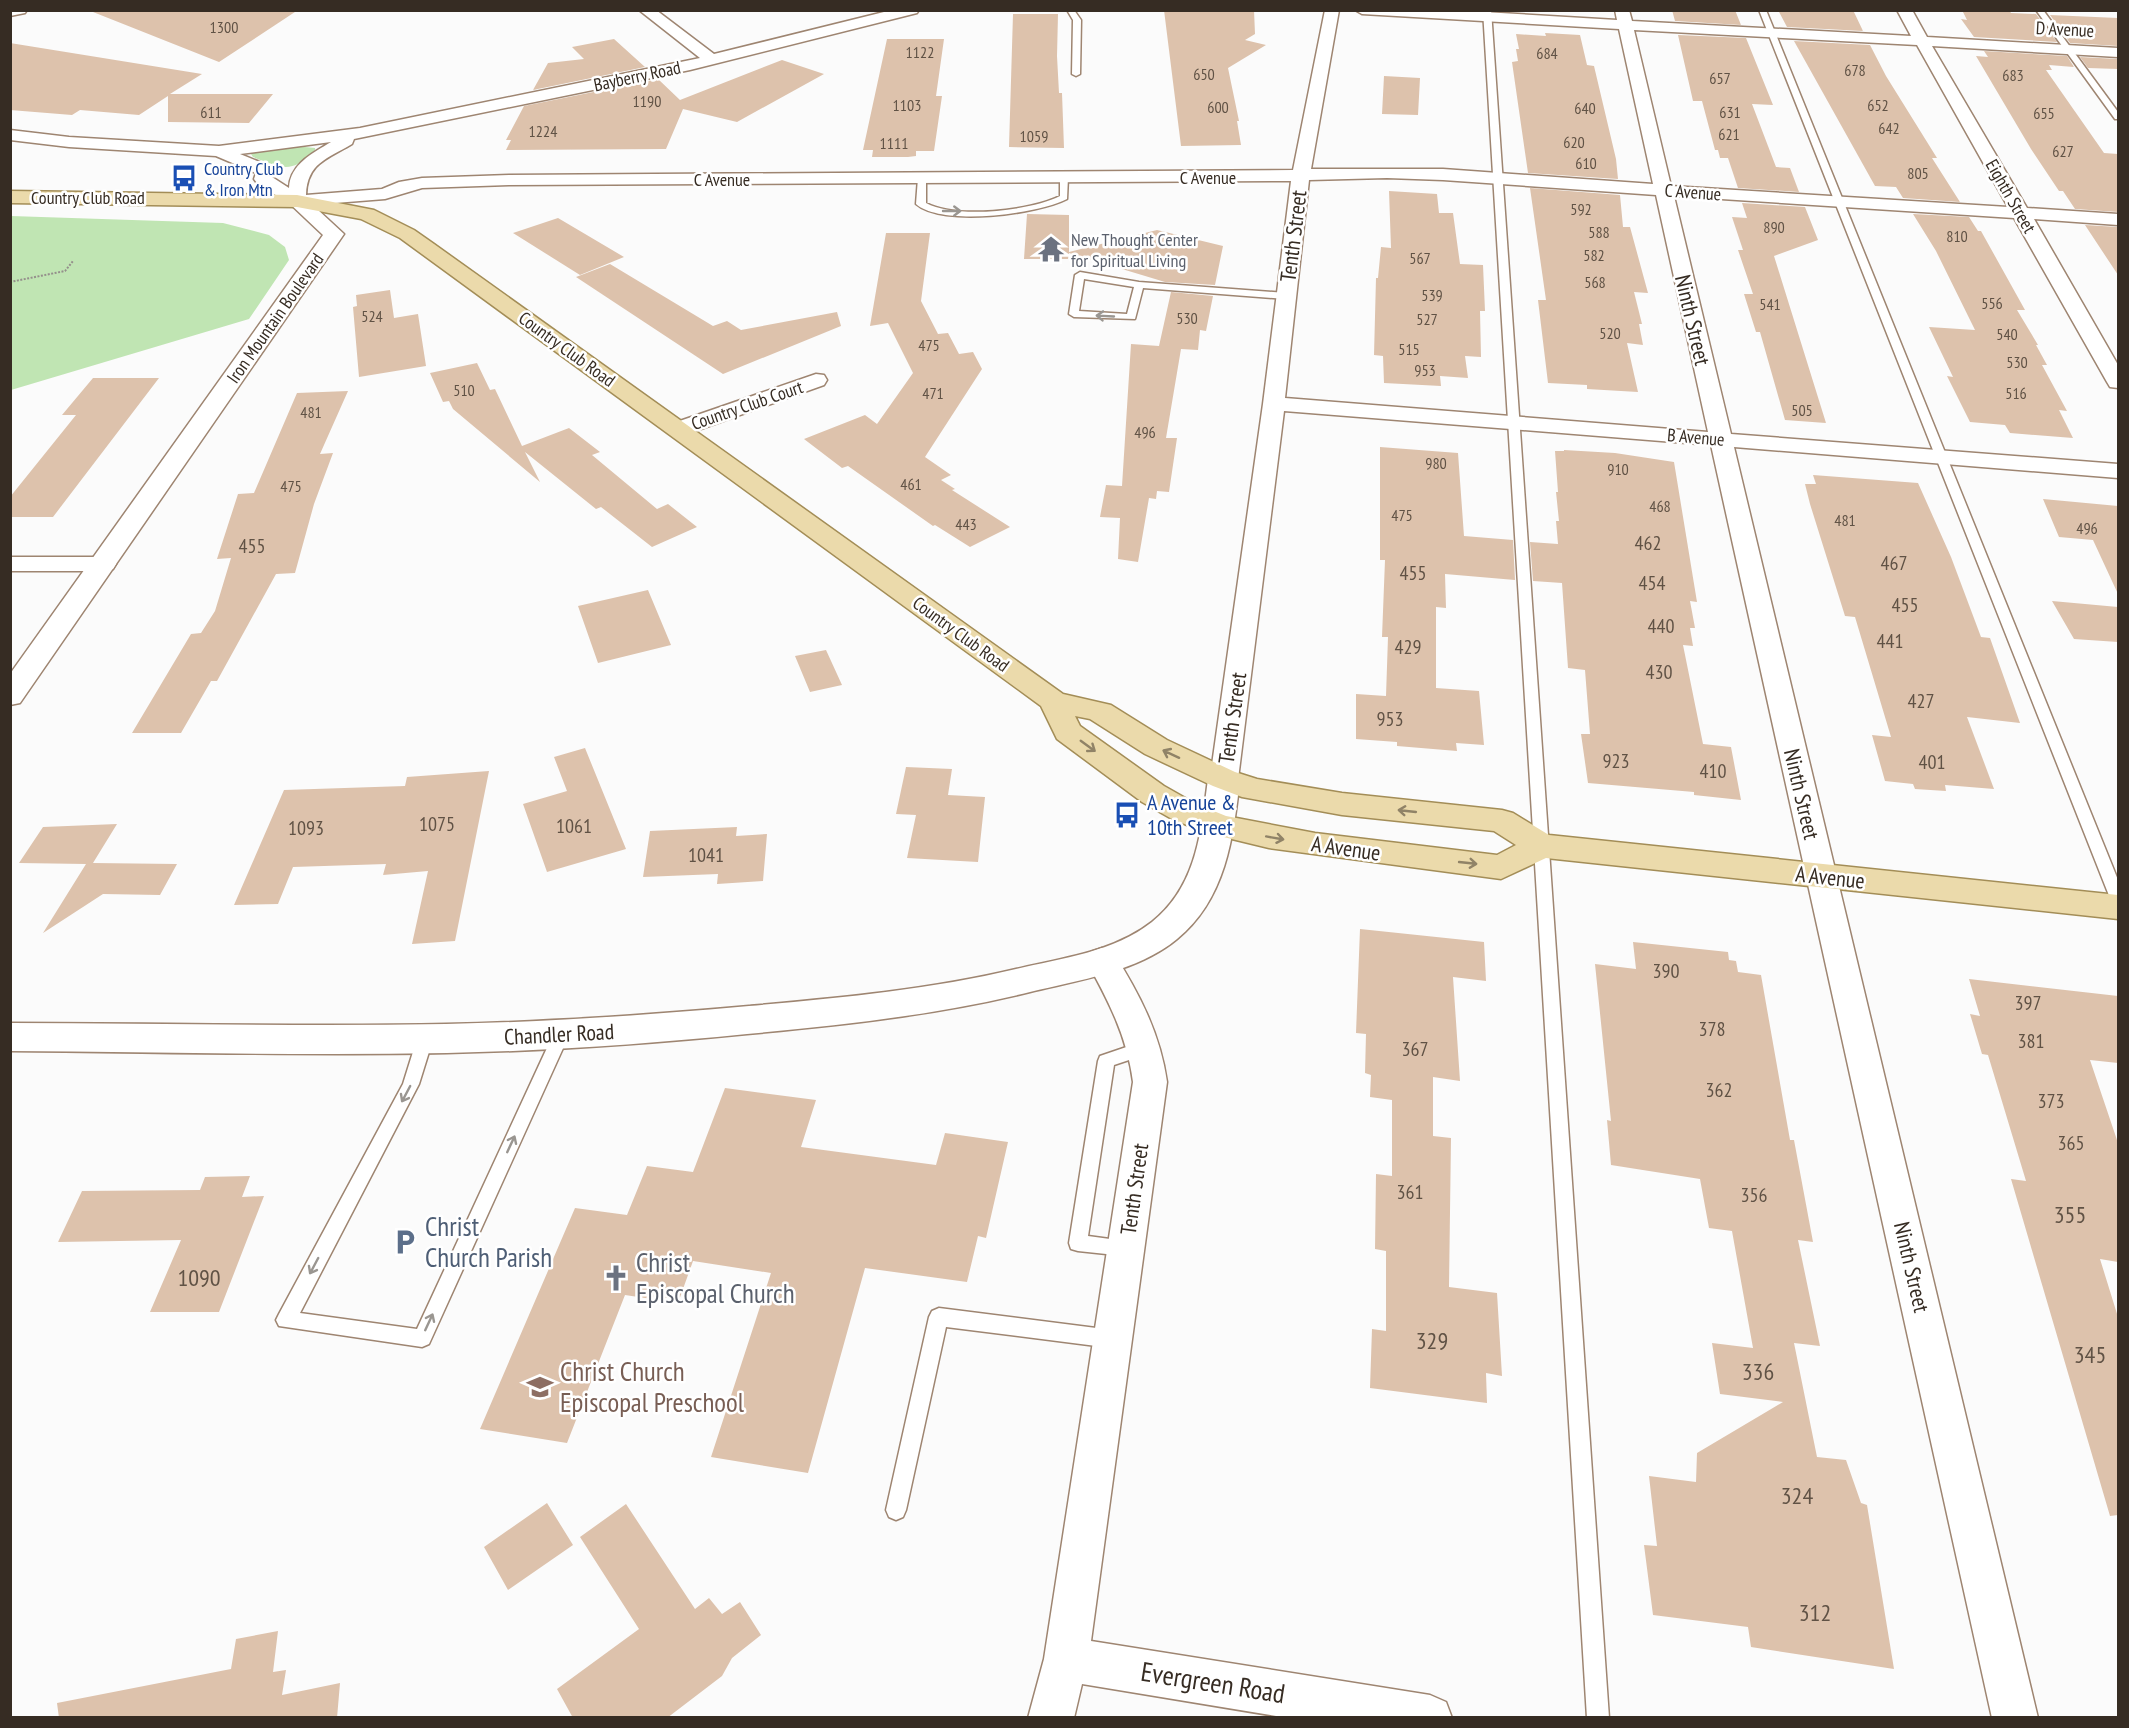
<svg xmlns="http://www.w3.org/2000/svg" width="2129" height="1728" font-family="'PT Sans Narrow',sans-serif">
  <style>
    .green { fill: #c0e5b3 }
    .building { fill: #ddc2ac }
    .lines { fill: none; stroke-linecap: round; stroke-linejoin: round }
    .service-casing { stroke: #9e8571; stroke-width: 3 }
    .minor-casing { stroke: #9e8571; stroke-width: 3 }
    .tertiary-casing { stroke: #9e8571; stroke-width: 3 }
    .primary-casing { stroke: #a38d57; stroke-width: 3 }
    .path { stroke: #948f8b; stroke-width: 2; stroke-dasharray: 2 1.5; stroke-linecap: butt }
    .service { fill: #fff; fill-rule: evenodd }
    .minor { fill: #fff; fill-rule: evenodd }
    .tertiary { fill: #fff; fill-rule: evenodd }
    .primary { fill: #ebdaab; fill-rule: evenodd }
    .oneway { stroke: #9a9691 }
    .oneway2 { stroke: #908367 }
    .labels { text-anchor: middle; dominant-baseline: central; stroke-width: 5; stroke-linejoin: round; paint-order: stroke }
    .far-number-label { font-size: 16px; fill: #605245 }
    .far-street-label { font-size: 18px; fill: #362c23; stroke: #fff }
    .far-transit-label { font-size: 18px; fill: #164399; stroke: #fff; text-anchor: start }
    .far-worship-label { font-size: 18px; fill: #5b616d; stroke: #fff; text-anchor: start }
    .number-label { font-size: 20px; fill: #605245 }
    .street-label { font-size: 22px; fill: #362c23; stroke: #fff }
    .transit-label { font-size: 22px; fill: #164399; stroke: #fff; text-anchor: start }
    .near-number-label { font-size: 24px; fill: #605245 }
    .near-service-label { font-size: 27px; fill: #4e5e75; stroke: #fff; text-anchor: start }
    .near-worship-label { font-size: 27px; fill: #5b616d; stroke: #fff; text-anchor: start }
    .near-education-label { font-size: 27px; fill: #785e54; stroke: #fff; text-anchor: start }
    .near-street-label { font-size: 27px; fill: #362c23; stroke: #fff }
  </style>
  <rect width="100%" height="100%" fill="#fbfbfb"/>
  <!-- green -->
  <path class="green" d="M295,146L315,148V150C291,175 282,168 253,157L251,154L254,151Z
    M11,216L223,223L269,235L285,247L289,260L249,319L11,390Z"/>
  <!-- building -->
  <path class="building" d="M94,10H298L219,62L93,12Z
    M1164,10H1254L1255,34L1245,40L1266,45L1228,68L1239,121H1237L1241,145L1181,146Z
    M1672,10H1735L1741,25L1675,21Z
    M1778,10H1853L1863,31L1787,27Z
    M1962,10H2009L2011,13L2036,14L2057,42L1974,37L1961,19L1967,20Z
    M1013,14H1058L1057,56L1059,93H1062L1064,148L1009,147Z
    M2050,15L2118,18V46L2070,43Z
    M1545,33L1580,35L1587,65L1594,66L1616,159L1618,179L1528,173L1512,62L1518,61L1516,49H1519L1516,34L1546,36Z
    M1678,35L1746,38L1773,105L1752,104L1776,167L1790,168L1799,192L1738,188L1728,158H1720L1718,150H1715L1702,101H1693Z
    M614,39L645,67L533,90L548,63L584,59L572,47Z
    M887,39H944L936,96H942L934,151H916V156L908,157H872L873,150H863Z
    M1794,41L1870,45L1886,76L1937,158H1932L1960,202L1903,198L1896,187L1875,186Z
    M10,43L202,74L170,94H273L249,123L168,122V96L139,115L80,110L72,115L10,110Z
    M1984,51L2067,56L2074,67L2049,65L2052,70H2046L2104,153L2118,154V212L2075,209L2063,191H2059L2031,149L1976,56L1988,57Z
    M2080,57L2118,59V69L2088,68Z
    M782,60L824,74L737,122L683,109L666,149L506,150L511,140H506L524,106L658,79L680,100Z
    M1384,76L1420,78L1418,115L1382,114Z
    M1530,188L1620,195L1623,227H1630L1648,293L1634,292L1642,324H1639L1643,345L1627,343L1638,392L1587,389V385L1548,383L1538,300H1546Z
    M1389,191L1437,194L1439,213H1453L1460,264L1483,265L1485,311H1480L1481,357L1465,356L1468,378L1440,376L1441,386L1384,383L1383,356L1374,355L1376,278H1378L1381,247L1391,248Z
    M1742,203L1805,207L1818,240L1774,256L1826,423L1785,420L1760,332H1756L1744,294H1753L1738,250H1743L1732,217L1747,218Z
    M1027,214L1069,215V252L1157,230L1223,246L1215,285L1165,282L1069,253L1068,259H1024Z
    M1913,214L1969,217L1978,231H1981L2025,310H2017L2038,345H2036L2047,365H2042L2067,411L2059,410L2073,438L2010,433L2005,425L1970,422L1947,376L1953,377L1929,327L1975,330L1936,251Z
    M558,218L624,257L580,275L513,233Z
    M2085,225L2118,227V275Z
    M886,233H930L921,301L938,334L948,333L959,354L973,352L982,369L925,457L951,475L941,480L955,489L952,490L1010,527L970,547L935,525L933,526L848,466L842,468L804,439L865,415L877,424L913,373L888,323L870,326Z
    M610,264L713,326L727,321L741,330L837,312L841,326L723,374L576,277Z
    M390,290L394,318L418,314L426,366L359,377L353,307L357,306L356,295Z
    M1171,292L1213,296L1206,331L1200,330L1198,350L1181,349L1166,438H1177L1169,492L1157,491L1156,499L1149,498L1138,562L1118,559L1120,518L1100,517L1106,485L1122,486L1131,344L1159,346Z
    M477,363L490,390L495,389L522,446L569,428L600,452L592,455L657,509L668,504L697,527L652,547L601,507L596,509L525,452L540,482L453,409L449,401L443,402L430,373Z
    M93,378H159L53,517H10V497L76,415H62Z
    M348,391L320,454L333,453L314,504L295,573L276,574L217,681H211L181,733H132L191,634L201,633L215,611L231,558L217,559L238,494L254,493L297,393Z
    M1380,447L1458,453L1464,536L1513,540L1515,580L1445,574L1446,608L1436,607V688L1479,691L1484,745L1456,743L1457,751L1397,746V742L1356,739V694L1386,696L1388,637H1382L1385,560H1380Z
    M1564,450L1615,453L1674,462L1697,602L1690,601L1695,628H1690L1693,646L1683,645L1703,744L1731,747L1741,800L1694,795V792L1588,783L1581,734H1590L1585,670L1568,668L1562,583L1533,581L1530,542L1558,544L1556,521H1559L1556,492H1558L1555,451H1564Z
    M1813,475L1918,483L1951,557L1981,637L1990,638L2020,723L1967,717L1994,789L1945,785L1946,791L1915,789L1913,784L1885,781L1872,735L1891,737L1855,617L1845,616L1810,504L1805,484H1816Z
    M2043,499L2118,506V594L2093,540L2059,537Z
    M648,590L671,645L598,663L578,606Z
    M2052,601L2118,607V642L2074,639Z
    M826,650L842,685L810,692L795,656Z
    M585,748L626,849L547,872L523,804L567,791L554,757Z
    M906,767L952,769L948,795L985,797L978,862L907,858L916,815L896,814Z
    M489,771L455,941L412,944L428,871L383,875L386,864L293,867L278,904L234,905L284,790L405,786L407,777Z
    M117,824L93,863L177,864L160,895L103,894L43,933L86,864L19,863L43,827Z
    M737,827L736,836L767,834L763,881L717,884L718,874L643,877L650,831Z
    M1360,929L1484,942L1486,981L1453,977L1460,1081L1433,1077V1136L1451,1138L1449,1287L1497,1293L1502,1376L1486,1373L1487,1403L1370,1388L1372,1329L1386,1331V1251L1375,1249L1376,1174L1392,1176V1100L1370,1097L1371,1075L1365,1073L1366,1034L1356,1033Z
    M1633,942L1728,952L1729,960L1736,961L1738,972L1761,975L1790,1140H1794L1813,1242L1798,1240L1820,1346L1794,1343L1817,1457L1846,1460L1861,1503L1867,1505L1894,1669L1751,1647L1748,1627L1653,1615L1644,1545L1657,1546L1649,1476L1696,1482L1697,1453L1783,1402L1720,1394L1712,1343L1753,1348L1732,1231L1709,1228L1700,1179L1611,1165L1607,1120L1611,1121L1595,964L1636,969Z
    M1969,979L2118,996V1063L2090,1060L2118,1143V1262L2100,1259L2118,1317V1515L2110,1516L2011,1179L2026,1181L1988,1055L1982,1054L1970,1014L1980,1016Z
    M725,1088L816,1100L801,1147L936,1165L945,1133L1008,1142L986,1238L978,1236L967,1282L865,1268L808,1473L711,1457L771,1273L693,1261L678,1303L625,1295L567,1443L480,1429L575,1208L627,1215L647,1166L693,1172Z
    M250,1176L242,1197L264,1196L219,1312H150L181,1240L58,1242L82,1191L200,1190L205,1177Z
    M547,1503L573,1545L508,1590L484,1547Z
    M626,1504L695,1609L709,1598L722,1614L740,1602L761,1635L732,1658L722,1676L667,1718H573L557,1689L639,1629L580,1537Z
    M278,1631L273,1672L286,1670L282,1695L340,1683L337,1718H59L57,1703L231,1669L236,1639Z"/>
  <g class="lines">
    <!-- service casing -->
    <g class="service-casing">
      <path id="service" d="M1067,10H1074L1081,20L1080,74L1076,76L1072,74L1073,20Z
        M1483,10H1491L1609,1718H1587Z
        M1759,10H1766L2118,880V903L2113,902L2110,898Z
        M2036,10H2043L2118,112V119H2115Z
        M1064,174L1068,177L1067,199C1038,214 942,227 916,204L918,178L922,175L926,178V203C956,219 1030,211 1060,196V177Z
        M1080,272L1139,282L1286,293L1291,296L1286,299L1143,288L1135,319L1074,317L1069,314L1075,275ZM1084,279L1134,287L1127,314L1079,311Z
        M561,1029L567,1030L569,1035L429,1344L422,1347L279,1326L276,1320L279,1314L403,1084L417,1039L419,1034L425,1033L431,1034L433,1039L419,1084L300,1313L417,1329L553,1035L555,1030Z
        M1144,1041L1150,1043L1152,1048L1150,1053L1114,1065L1088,1236L1132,1242L1134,1248L1132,1254L1125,1256L1078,1251L1071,1249L1069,1243L1098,1061L1100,1056Z
        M939,1308L1112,1330L1119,1333L1122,1339L1119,1345L1112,1348L946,1327L906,1510L903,1517L896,1520L889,1517L886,1510L929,1317L932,1311Z"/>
    </g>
    <!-- minor casing -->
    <g class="minor-casing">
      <path id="minor" d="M10,10H27L25,13L10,16Z
        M639,10H656L714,54L892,10H919L917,13L690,70L354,139L352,144C327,159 307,163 306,195L382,189L399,182L422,178L509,175L1293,170L1325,10H1339L1311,169H1443L1653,184L1619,29L1362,14L1355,10H1450L1617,20L1615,10H1629L1632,21L1911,36L1897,10H1912L1927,37L2118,48V57L1932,46L2027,208L2118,214V225L2034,219L2118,365V388L2110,387L2107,382L2014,218L1674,196L1731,434L2118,464V478L1734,447L2038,1718H1992L1711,445L1284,411L1238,779L1234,786L1224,789L1214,786L1210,779L1263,404L1291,181L509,185L422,188L385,199L297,206L291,205L257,183L254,179L256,173L216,156L69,147L10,140V130L69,137L219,146L360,128L700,58ZM1634,30L1917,45L2008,207L1671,186ZM331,142C313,153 290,164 289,188L272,177L275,171L272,167L240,154ZM1387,178L1443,180L1656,195L1708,432L1285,398L1309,180Z
        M816,374L824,375L827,380L824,385L687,434L679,436L671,434L668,429L671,424Z
        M10,557H104L113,559L116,564L113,569L104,571H10Z
        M1102,948L1113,952C1139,993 1160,1033 1167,1082L1091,1641L1430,1695L1446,1702L1452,1718H1288L1082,1684L1074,1718H1028L1044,1659L1133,1082C1127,1036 1108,1000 1086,960L1091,952Z"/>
    </g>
    <!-- tertiary casing -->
    <g class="tertiary-casing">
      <path id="tertiary" d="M297,195L304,197L344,234L20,703L10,705V674L323,235L287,201L290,197Z
        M1224,768L1235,772L1240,779C1233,838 1226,899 1177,939C1137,972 1079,980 1030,992C937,1015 842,1025 747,1034C647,1044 547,1051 447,1053C302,1056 156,1052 10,1051V1023C156,1023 301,1027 446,1024C547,1022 648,1015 749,1006C838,998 928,990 1016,969C1062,958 1114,952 1152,922C1197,886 1201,832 1208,779L1213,772Z"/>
    </g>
    <!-- primary casing -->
    <g class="primary-casing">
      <path id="primary" d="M10,191L297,195L374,210L414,230L434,244L1063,694L1111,705L1167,740L1235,772L1257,779L1342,793L1502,810L1513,813L1549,835L2118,895V919L1546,858L1501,879L1269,848L1207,833L1172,819L1142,802L1057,739L1041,706L400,238L361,219L297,207L10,203ZM1075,716L1090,719L1145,754L1213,786L1242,797L1342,815L1494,831L1516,845L1497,855L1315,833L1226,816L1194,803L1164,786L1080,726Z"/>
    </g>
    <!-- path -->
    <path class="path" d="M10,282L65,271L73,261"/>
    <!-- service -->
    <use href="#service" class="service"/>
    <!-- minor -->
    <use href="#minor" class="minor"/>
    <!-- tertiary -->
    <use href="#tertiary" class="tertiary"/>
    <!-- primary -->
    <use href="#primary" class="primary"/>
  </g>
  <!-- one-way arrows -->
  <defs><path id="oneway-shaft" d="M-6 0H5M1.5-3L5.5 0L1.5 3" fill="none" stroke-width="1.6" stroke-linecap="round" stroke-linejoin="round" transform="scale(1.5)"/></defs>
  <g class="oneway">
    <use href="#oneway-shaft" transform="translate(952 211)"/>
    <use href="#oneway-shaft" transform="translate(1105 316) rotate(-177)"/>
    <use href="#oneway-shaft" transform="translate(406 1094) rotate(118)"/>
    <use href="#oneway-shaft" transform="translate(511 1144) rotate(-65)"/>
    <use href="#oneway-shaft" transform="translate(314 1266) rotate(118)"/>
    <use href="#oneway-shaft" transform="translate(429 1322) rotate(-65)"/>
  </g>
  <g class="oneway2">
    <use href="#oneway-shaft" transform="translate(1088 746) rotate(36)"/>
    <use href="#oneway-shaft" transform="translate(1171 754) rotate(-155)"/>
    <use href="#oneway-shaft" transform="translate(1407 811) rotate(-174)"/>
    <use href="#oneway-shaft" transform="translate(1275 838) rotate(10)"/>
    <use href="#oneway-shaft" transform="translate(1468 863) rotate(6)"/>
  </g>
  <!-- icons -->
  <defs>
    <g id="bus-bare" transform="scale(2.07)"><path d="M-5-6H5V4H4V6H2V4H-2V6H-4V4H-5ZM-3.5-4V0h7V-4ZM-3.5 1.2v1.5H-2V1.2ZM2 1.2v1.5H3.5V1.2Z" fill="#1a4fb4" stroke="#fff" stroke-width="2.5" paint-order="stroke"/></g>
    <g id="temple-bare" transform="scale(2.07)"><path d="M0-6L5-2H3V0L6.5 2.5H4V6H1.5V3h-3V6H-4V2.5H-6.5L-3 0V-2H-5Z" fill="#6b7280" stroke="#fff" stroke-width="2.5" paint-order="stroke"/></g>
    <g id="parking-bare" transform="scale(2.07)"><path d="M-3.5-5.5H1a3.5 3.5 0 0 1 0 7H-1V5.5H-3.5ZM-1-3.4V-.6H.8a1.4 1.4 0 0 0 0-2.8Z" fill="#5c6f8a" stroke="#fff" stroke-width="2.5" paint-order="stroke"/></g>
    <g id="church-bare" transform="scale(2.07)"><path d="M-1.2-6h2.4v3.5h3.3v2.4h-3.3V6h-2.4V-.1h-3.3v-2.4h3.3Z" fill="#6b7280" stroke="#fff" stroke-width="2.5" paint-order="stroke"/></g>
    <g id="school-bare" transform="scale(2.07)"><path d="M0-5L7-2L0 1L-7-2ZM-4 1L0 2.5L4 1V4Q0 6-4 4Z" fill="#8d6e63" stroke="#fff" stroke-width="2.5" paint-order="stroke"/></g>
  </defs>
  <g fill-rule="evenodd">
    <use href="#bus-bare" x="184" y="178"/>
    <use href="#temple-bare" x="1051" y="249"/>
    <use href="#bus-bare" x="1127" y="815"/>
    <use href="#parking-bare" x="405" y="1242"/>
    <use href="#church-bare" x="616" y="1278"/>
    <use href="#school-bare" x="540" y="1387"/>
  </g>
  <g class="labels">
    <!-- far-number labels -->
    <g class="far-number-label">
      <text x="224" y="27">1300</text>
      <text x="920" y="52">1122</text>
      <text x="1547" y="53">684</text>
      <text x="1855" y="70">678</text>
      <text x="1204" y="74">650</text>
      <text x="2013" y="75">683</text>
      <text x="1720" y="78">657</text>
      <text x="647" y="101">1190</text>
      <text x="907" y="105">1103</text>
      <text x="1878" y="105">652</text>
      <text x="1218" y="107">600</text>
      <text x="1585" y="108">640</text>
      <text x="211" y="112">611</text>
      <text x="1730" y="112">631</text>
      <text x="2044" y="113">655</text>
      <text x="1889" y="128">642</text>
      <text x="543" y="131">1224</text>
      <text x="1729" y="134">621</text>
      <text x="1034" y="136">1059</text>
      <text x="1574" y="142">620</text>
      <text x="894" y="143">1111</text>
      <text x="2063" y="151">627</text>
      <text x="1586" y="163">610</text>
      <text x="1918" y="173">805</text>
      <text x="1581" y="209">592</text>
      <text x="1774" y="227">890</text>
      <text x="1599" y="232">588</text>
      <text x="1957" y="236">810</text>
      <text x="1594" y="255">582</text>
      <text x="1420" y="258">567</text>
      <text x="1595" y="282">568</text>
      <text x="1432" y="295">539</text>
      <text x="1992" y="303">556</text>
      <text x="1770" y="304">541</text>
      <text x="372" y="316">524</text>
      <text x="1187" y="318">530</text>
      <text x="1427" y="319">527</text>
      <text x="1610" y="333">520</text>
      <text x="2007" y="334">540</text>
      <text x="929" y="345">475</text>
      <text x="1409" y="349">515</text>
      <text x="2017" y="362">530</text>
      <text x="1425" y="370">953</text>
      <text x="464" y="390">510</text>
      <text x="933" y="393">471</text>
      <text x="2016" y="393">516</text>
      <text x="1802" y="410">505</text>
      <text x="311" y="412">481</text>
      <text x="1145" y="432">496</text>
      <text x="1436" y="463">980</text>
      <text x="1618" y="469">910</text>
      <text x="911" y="484">461</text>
      <text x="291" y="486">475</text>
      <text x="1660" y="506">468</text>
      <text x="1402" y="515">475</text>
      <text x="1845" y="520">481</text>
      <text x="966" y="524">443</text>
      <text x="2087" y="528">496</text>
    </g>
    <!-- far-street labels -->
    <g class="far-street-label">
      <text transform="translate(2065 29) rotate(3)">D Avenue</text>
      <text transform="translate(637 76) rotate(-12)">Bayberry Road</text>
      <text x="1208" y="177">C Avenue</text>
      <text x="722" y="179">C Avenue</text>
      <text transform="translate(1693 192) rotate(4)">C Avenue</text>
      <text transform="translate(2011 196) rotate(60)">Eighth Street</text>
      <text x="88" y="197">Country Club Road</text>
      <text transform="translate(275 318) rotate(-55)">Iron Mountain Boulevard</text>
      <text transform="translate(567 349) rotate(36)">Country Club Road</text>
      <text transform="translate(747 405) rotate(-19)">Country Club Court</text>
      <text transform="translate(1696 437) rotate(5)">B Avenue</text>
      <text transform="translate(961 634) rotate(36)">Country Club Road</text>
    </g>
    <!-- far-transit labels -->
    <g class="far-transit-label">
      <text x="204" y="168">Country Club<tspan x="204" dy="21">&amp; Iron Mtn</tspan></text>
    </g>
    <!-- far-worship labels -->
    <g class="far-worship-label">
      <text x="1071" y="239">New Thought Center<tspan x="1071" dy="21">for Spiritual Living</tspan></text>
    </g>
    <!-- number labels -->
    <g class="number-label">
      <text x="1648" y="543">462</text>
      <text x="252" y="546">455</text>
      <text x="1894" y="563">467</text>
      <text x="1413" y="573">455</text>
      <text x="1652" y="583">454</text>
      <text x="1905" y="605">455</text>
      <text x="1661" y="626">440</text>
      <text x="1890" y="641">441</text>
      <text x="1408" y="647">429</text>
      <text x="1659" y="672">430</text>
      <text x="1921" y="701">427</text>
      <text x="1390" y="719">953</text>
      <text x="1616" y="761">923</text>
      <text x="1932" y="762">401</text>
      <text x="1713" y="771">410</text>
      <text x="437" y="824">1075</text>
      <text x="574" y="826">1061</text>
      <text x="306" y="828">1093</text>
      <text x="706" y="855">1041</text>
      <text x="1666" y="971">390</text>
      <text x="2028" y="1003">397</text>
      <text x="1712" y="1029">378</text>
      <text x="2031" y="1041">381</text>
      <text x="1415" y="1049">367</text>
      <text x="1719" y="1090">362</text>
      <text x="2051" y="1101">373</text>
      <text x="2071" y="1143">365</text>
      <text x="1410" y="1192">361</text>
      <text x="1754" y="1195">356</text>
    </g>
    <!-- street labels -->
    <g class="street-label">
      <text transform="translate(1293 236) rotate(-83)">Tenth Street</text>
      <text transform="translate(1693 320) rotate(77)">Ninth Street</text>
      <text transform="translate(1232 718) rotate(-82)">Tenth Street</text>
      <text transform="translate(1802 794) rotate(77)">Ninth Street</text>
      <text transform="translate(1346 848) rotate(8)">A Avenue</text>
      <text transform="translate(1830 877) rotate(6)">A Avenue</text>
      <text transform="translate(559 1034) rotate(-3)">Chandler Road</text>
      <text transform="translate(1134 1189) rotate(-82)">Tenth Street</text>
      <text transform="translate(1912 1267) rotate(77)">Ninth Street</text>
    </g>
    <!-- transit labels -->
    <g class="transit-label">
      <text x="1147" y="802">A Avenue &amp;<tspan x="1147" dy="25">10th Street</tspan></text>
    </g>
    <!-- near-number labels -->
    <g class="near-number-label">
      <text x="2070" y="1214">355</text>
      <text x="199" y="1277">1090</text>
      <text x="1432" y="1340">329</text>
      <text x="2090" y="1354">345</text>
      <text x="1758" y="1371">336</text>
      <text x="1797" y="1495">324</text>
      <text x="1815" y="1612">312</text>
    </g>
    <!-- near-service labels -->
    <g class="near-service-label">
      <text x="425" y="1226">Christ<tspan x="425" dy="31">Church Parish</tspan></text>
    </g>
    <!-- near-worship labels -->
    <g class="near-worship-label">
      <text x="636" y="1262">Christ<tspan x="636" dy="31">Episcopal Church</tspan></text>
    </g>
    <!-- near-education labels -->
    <g class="near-education-label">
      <text x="560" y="1371">Christ Church<tspan x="560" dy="31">Episcopal Preschool</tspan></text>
    </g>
    <!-- near-street labels -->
    <g class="near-street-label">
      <text transform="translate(1213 1682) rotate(9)">Evergreen Road</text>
    </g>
  </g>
  <!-- border -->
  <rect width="2129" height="1728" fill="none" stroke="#362c23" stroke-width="24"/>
</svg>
